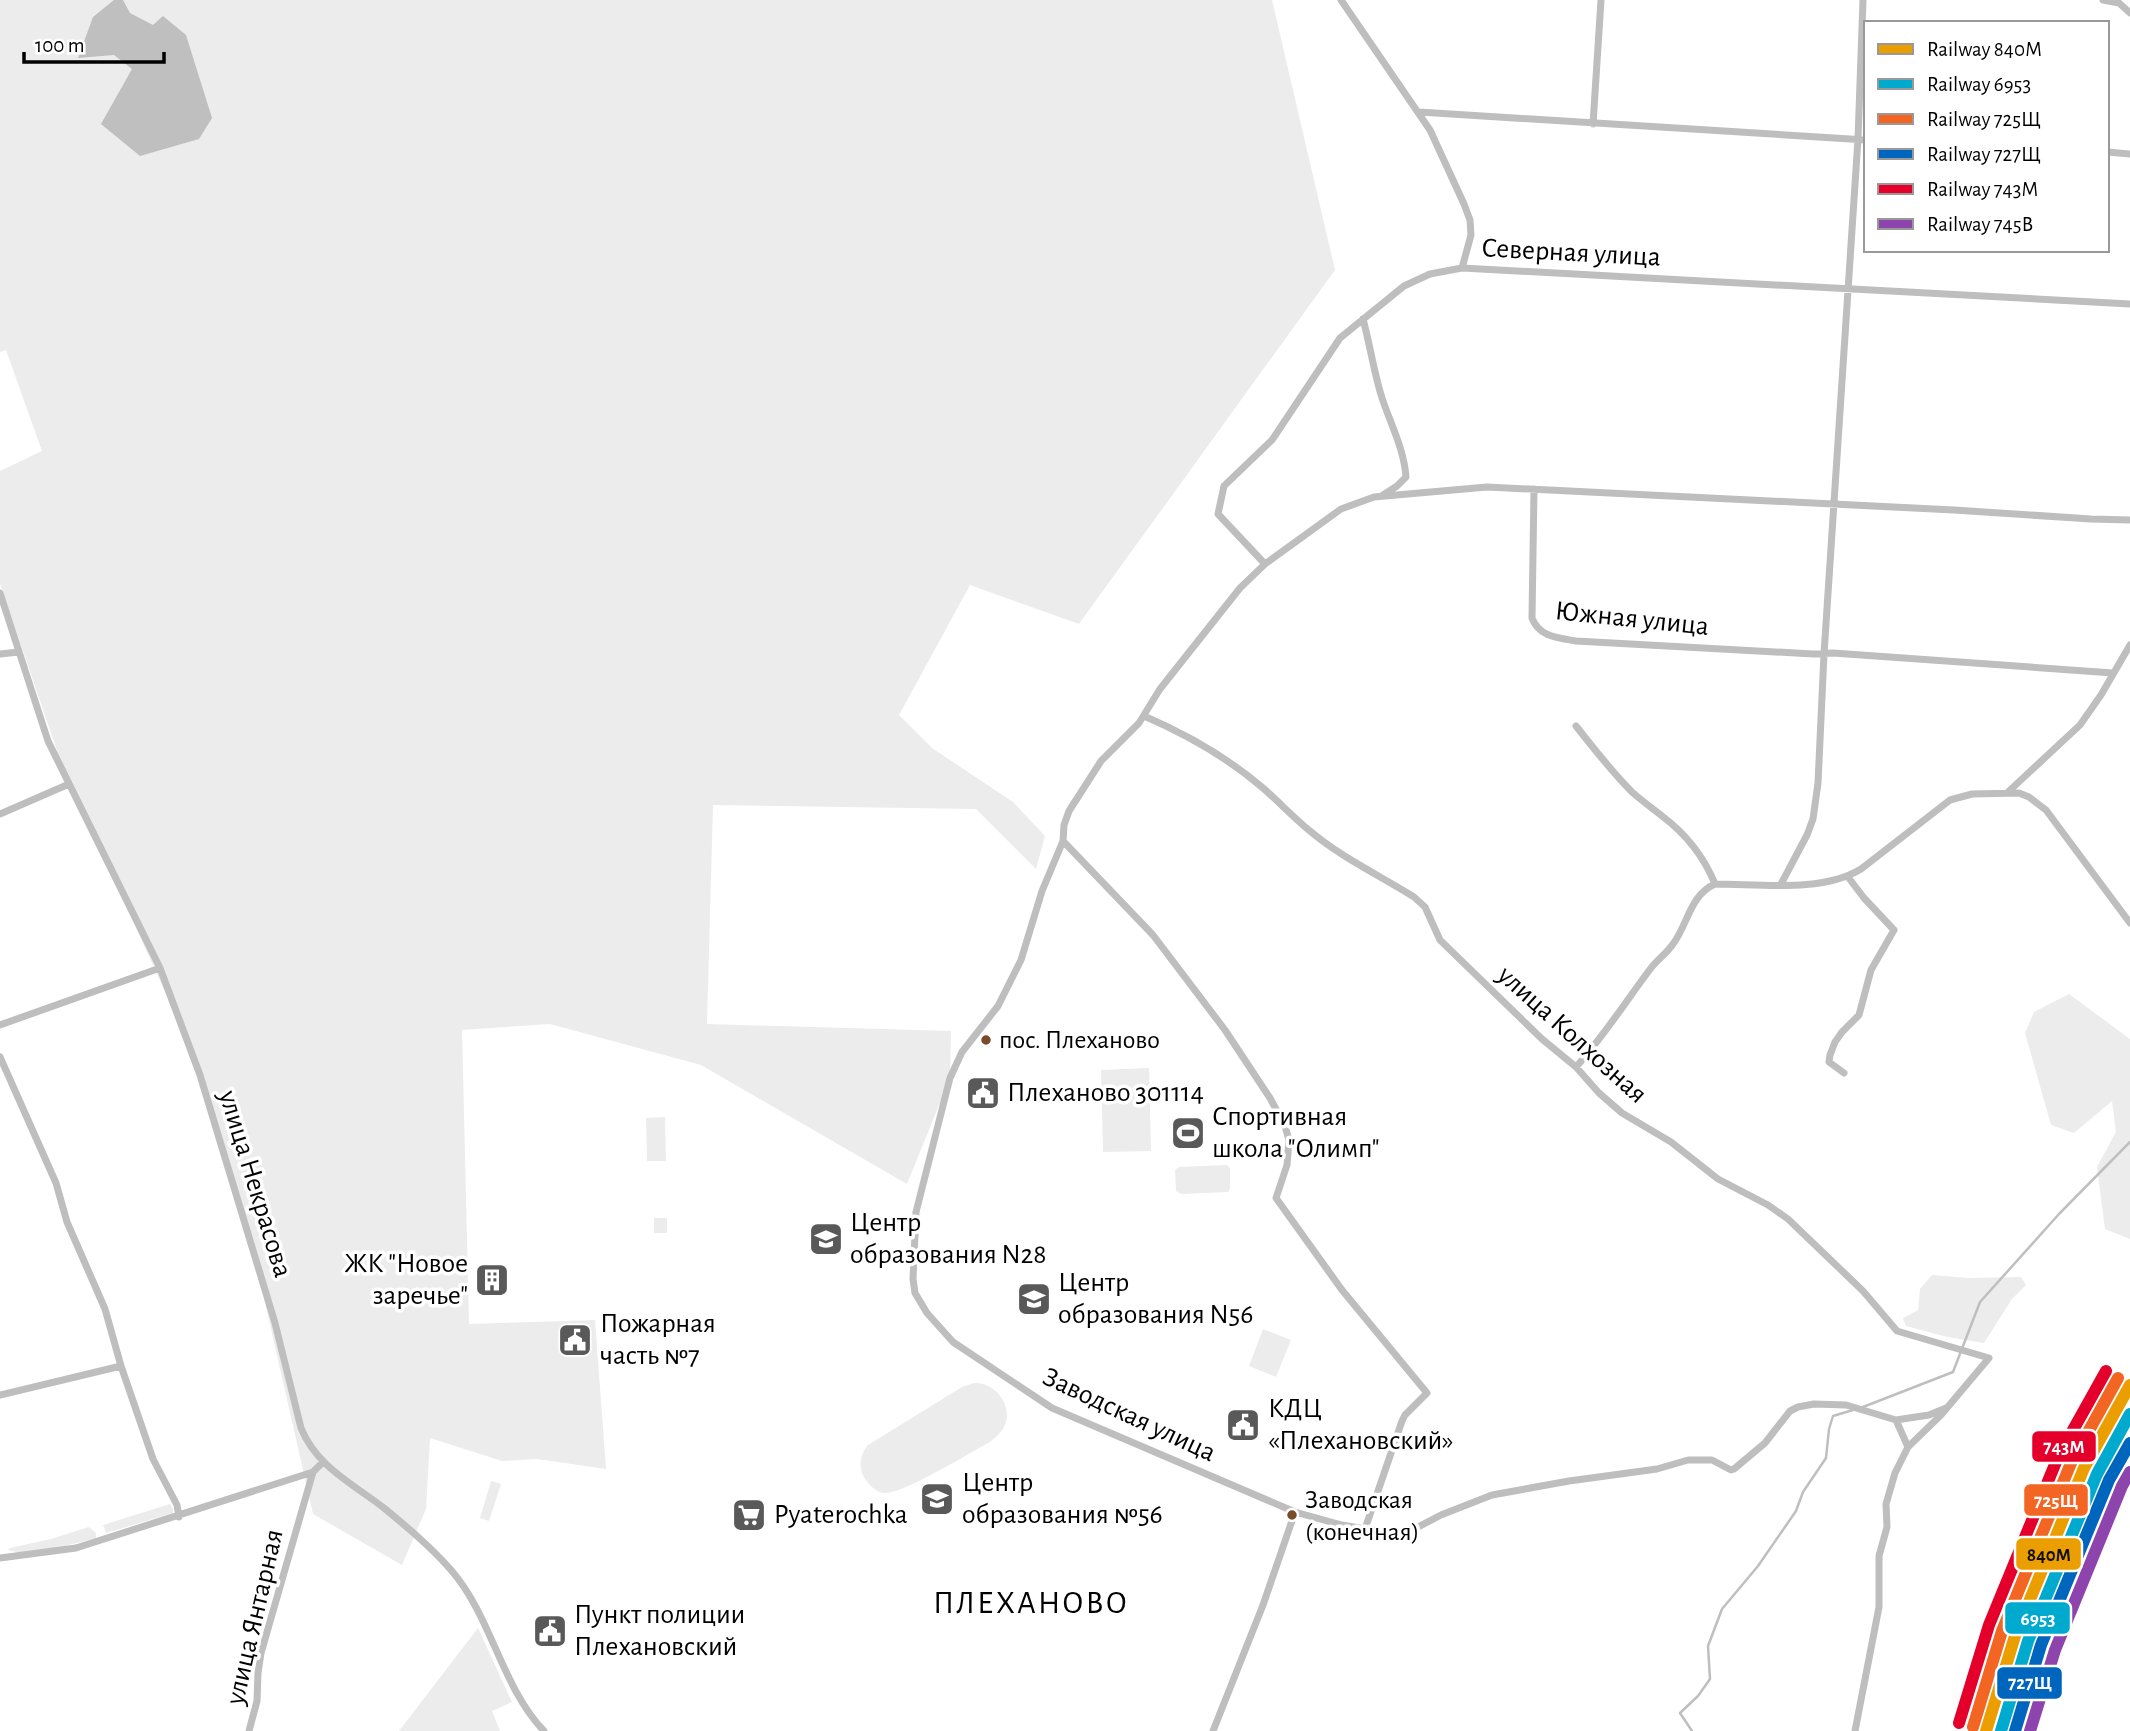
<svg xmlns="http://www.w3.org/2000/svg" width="2130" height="1731" font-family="'Alegreya Sans',sans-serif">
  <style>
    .green { fill: #ececec }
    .water { fill: #bfbfbf }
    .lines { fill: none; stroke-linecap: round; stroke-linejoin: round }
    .stream { stroke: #bfbfbf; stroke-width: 2.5 }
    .minor { stroke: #bebebe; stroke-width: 7 }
    .rail-1-casing { stroke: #fff; stroke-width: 18 }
    .rail-2-casing { stroke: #fff; stroke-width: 18 }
    .rail-3-casing { stroke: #fff; stroke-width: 18 }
    .rail-4-casing { stroke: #fff; stroke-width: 18 }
    .rail-5-casing { stroke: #fff; stroke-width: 18 }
    .rail-6-casing { stroke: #fff; stroke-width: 18 }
    .rail-1 { stroke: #eb9e00; stroke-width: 12 }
    .rail-2 { stroke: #00a9ce; stroke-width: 12 }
    .rail-3 { stroke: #f26522; stroke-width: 12 }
    .rail-4 { stroke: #0065bd; stroke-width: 12 }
    .rail-5 { stroke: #e4002b; stroke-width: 12 }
    .rail-6 { stroke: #8e44ad; stroke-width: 12 }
    .bus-dot { fill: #7a4b2a; stroke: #fff; stroke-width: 2.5 }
    .labels { text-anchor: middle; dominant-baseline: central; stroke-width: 7; stroke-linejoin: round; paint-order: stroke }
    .bus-label { font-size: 26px; fill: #000; stroke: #fff; text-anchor: start }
    .street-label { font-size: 28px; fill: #000; stroke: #fff }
    .poi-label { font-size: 28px; fill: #000; stroke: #fff; text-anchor: start }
    .quarter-label { font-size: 32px; letter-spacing: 2px; fill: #000; stroke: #fff }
    .line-badge { stroke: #fff; stroke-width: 2.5 }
    .badge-label { font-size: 19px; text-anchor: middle; font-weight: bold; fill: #fff }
    .pale-badge-label { font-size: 19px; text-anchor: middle; font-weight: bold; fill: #111 }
  </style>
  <rect width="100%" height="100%" fill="#fff"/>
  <!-- green -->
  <path class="green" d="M0,0H1272L1335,270L1079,624L970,585L899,715L932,748L1013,802L1045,836L1036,869L976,809L713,805L707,1024L951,1031L950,1078L907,1184L701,1065L550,1024L462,1030L469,1324L595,1320L606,1469L537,1459L502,1461L430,1438L426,1509L402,1565L313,1514L254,1254L170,993L166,994L62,765L0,584V471L42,451L6,350L0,352Z
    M2069,994L2130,1039V1239L2105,1229L2097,1167L2116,1132L2112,1101L2074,1133L2051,1125L2025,1033L2034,1012Z
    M1149,1068L1151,1151L1103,1152L1101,1070Z
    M665,1117L666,1161H647L646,1118Z
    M1227,1165L1230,1168V1188L1228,1192L1181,1194L1176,1191L1175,1170L1179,1167Z
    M654,1218H667V1233H654Z
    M1932,1275L1968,1278L2021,1277L2026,1285L2012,1299L1984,1343L1947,1337L1906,1326L1903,1318L1918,1310L1920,1289Z
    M1263,1329L1291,1340L1276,1377L1249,1366Z
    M974,1383C995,1382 1013,1405 1005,1425C1002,1432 996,1437 990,1442C971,1452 900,1496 883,1493C874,1491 867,1483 863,1475C858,1464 861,1454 868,1445L962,1387Z
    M491,1481L501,1484L489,1521L480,1518Z
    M170,1504L173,1509V1513L106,1533L103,1525Z
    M89,1527L96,1533V1538L93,1539C72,1544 27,1557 8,1550L10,1548L51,1539Z
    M478,1628L512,1702L492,1711L500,1731H399Z"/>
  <!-- water -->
  <path class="water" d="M114,0H123L130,13L153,25L163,16L186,35L212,118L199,139L140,156L101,124L132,69L114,55L78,58L93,17Z"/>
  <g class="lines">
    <!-- stream -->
    <path class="stream" d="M1863,1407L1953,1372L1980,1302L2059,1214L2130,1142
      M1692,1731L1680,1713L1698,1696L1710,1679L1708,1646L1722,1609L1758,1566L1796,1511L1803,1492L1826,1458L1829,1429L1833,1416L1853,1410"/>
    <!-- minor -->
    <path class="minor" d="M1341,0L1430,130L1464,204L1470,220L1471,235L1462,268
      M2103,0L2119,3L2130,13
      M1419,112L1866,140
      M1593,124L1601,0
      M2107,152L2130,154
      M1363,319C1370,345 1374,373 1382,398C1391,425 1404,449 1406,477L1397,486L1383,495
      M1534,489L1532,618C1539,637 1558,638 1576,641L1813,654L1833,653L2113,673
      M1265,564L1218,514L1224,486L1272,440L1340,338L1404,286L1430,274L1462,268L2130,304
      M0,593L48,741L160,968L200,1075L275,1323L301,1428C316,1466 353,1484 384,1508C407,1527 431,1547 451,1570C492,1617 501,1686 544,1731
      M0,654L19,652
      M1144,716C1186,734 1228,758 1263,788C1279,802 1294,818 1310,831C1342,858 1379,875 1414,897L1425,907L1440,940L1542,1039L1576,1067L1599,1093L1622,1113L1671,1142L1718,1179L1768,1205L1788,1219L1863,1291L1897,1331L1989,1358L1941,1415L1908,1447L1895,1473L1886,1504L1887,1527L1879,1556V1607L1855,1731
      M1576,726C1594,749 1612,772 1632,792C1642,801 1652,808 1662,816C1686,834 1704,857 1715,884
      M2008,792L2080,725L2101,695L2130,645
      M0,814L69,784
      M1063,841L1153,935L1225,1030L1270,1098L1285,1126L1289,1140L1287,1165L1276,1198L1342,1290L1427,1393L1405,1415L1402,1421L1365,1529
      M1781,884L1807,835L1813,819L1818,783L1824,654L1858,139L1863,0
      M0,1025L160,968
      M0,1057L56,1183L67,1222L105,1309L121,1366L153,1459L177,1505L179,1517
      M1576,1067C1604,1036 1626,1001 1651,968C1658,959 1667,953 1673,944C1688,924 1690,895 1715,884C1760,884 1822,893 1861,869L1950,800L1972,794L2019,793L2029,797L2046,810L2130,923
      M1844,1073L1829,1062L1830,1055L1835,1042L1842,1032L1859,1015L1871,970L1894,930L1864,898L1848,877
      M0,1395L121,1366
      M1896,1420L1846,1405L1814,1404L1798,1407L1790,1411L1765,1443L1734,1469L1731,1470L1712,1460H1688L1657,1469L1569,1481L1492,1495L1441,1515L1395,1539L1365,1529L1342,1525L1295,1512L1052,1408L953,1342L927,1313L915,1293L913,1279L916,1212L950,1078L962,1052L998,1006L1021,960L1042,891L1063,841L1064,825L1069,811L1101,761L1139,723L1160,689L1240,588L1265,564L1341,509L1374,497L1487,487L1954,510L2091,519L2130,520
      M1908,1447L1896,1420L1929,1415L1946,1408
      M0,1558L76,1548L313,1472L323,1462
      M249,1731L257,1701L258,1673L261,1653L313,1472
      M1213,1731L1263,1605L1295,1512"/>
    <!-- rail-1 casing -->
    <g class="rail-1-casing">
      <path id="rail-1" d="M1986,1731L2015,1636L2084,1468L2130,1385"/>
    </g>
    <!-- rail-2 casing -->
    <g class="rail-2-casing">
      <path id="rail-2" d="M2001,1731L2028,1641L2097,1474L2130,1414"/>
    </g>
    <!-- rail-3 casing -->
    <g class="rail-3-casing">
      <path id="rail-3" d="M1973,1727L2002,1631L2071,1463L2118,1378"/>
    </g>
    <!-- rail-4 casing -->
    <g class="rail-4-casing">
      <path id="rail-4" d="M2015,1731L2041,1645L2109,1480L2130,1443"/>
    </g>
    <!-- rail-5 casing -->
    <g class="rail-5-casing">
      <path id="rail-5" d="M1959,1723L1989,1625L2058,1457L2106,1371"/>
    </g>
    <!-- rail-6 casing -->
    <g class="rail-6-casing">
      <path id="rail-6" d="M2030,1731L2055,1650L2122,1486L2130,1472"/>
    </g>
    <!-- rail-1 -->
    <use href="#rail-1" class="rail-1"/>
    <!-- rail-2 -->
    <use href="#rail-2" class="rail-2"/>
    <!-- rail-3 -->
    <use href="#rail-3" class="rail-3"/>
    <!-- rail-4 -->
    <use href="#rail-4" class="rail-4"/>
    <!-- rail-5 -->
    <use href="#rail-5" class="rail-5"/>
    <!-- rail-6 -->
    <use href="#rail-6" class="rail-6"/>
  </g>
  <!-- icons -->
  <defs>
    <g id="civic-square" transform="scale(1.75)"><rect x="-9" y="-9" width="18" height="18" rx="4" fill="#595959" stroke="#fff"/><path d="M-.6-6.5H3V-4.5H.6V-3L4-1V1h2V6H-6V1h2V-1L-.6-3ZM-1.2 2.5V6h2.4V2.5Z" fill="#fff"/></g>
    <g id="stadium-square" transform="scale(1.75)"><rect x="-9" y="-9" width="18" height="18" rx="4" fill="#595959" stroke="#fff"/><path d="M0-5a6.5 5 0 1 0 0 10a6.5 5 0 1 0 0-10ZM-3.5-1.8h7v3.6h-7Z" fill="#fff"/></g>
    <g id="school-square" transform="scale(1.75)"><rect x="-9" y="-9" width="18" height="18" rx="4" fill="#595959" stroke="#fff"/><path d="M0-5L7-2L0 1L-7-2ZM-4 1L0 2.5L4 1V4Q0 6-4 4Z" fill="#fff"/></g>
    <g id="building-square" transform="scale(1.75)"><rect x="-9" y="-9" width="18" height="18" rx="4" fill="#595959" stroke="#fff"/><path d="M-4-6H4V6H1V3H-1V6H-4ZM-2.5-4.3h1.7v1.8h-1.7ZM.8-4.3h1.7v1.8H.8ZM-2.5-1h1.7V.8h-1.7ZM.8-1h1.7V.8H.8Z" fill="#fff"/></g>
    <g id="supermarket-square" transform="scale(1.75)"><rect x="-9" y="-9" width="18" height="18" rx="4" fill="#595959" stroke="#fff"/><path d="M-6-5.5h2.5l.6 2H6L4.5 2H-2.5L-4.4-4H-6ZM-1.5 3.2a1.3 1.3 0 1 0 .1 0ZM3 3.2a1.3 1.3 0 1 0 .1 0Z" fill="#fff"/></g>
  </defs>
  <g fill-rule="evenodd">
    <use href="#civic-square" x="983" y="1093"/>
    <use href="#stadium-square" x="1188" y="1133"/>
    <use href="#school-square" x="826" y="1239"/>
    <use href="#building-square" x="492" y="1280"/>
    <use href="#school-square" x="1034" y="1299"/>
    <use href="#civic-square" x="575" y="1340"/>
    <use href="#civic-square" x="1243" y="1425"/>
    <use href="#school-square" x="937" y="1499"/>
    <use href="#supermarket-square" x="749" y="1515"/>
    <use href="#civic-square" x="550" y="1631"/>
  </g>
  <!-- markers -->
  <g class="bus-dot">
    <circle cx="986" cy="1040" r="6"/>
    <circle cx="1292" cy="1515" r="6"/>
  </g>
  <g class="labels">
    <!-- bus labels -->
    <g class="bus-label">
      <text x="999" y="1040">пос. Плеханово</text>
      <text x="1305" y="1500">Заводская<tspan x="1305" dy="32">(конечная)</tspan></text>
    </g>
    <!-- street labels -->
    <g class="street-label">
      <text transform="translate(1571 253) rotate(3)">Северная улица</text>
      <text transform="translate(1632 619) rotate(6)">Южная улица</text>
      <text transform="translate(1572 1035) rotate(42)">улица Колхозная</text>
      <text transform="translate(255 1184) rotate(73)">улица Некрасова</text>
      <text transform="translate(1129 1415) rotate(25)">Заводская улица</text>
      <text transform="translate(255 1617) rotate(-77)">улица Янтарная</text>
    </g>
    <!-- poi labels -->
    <g class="poi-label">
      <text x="1007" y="1093">Плеханово 301114</text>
      <text x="1212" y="1117">Спортивная<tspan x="1212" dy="32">школа "Олимп"</tspan></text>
      <text x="850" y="1223">Центр<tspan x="850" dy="32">образования N28</tspan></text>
      <text x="468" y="1264" text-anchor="end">ЖК "Новое<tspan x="468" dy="32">заречье"</tspan></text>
      <text x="1058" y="1283">Центр<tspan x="1058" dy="32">образования N56</tspan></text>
      <text x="600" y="1324">Пожарная<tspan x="600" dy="32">часть №7</tspan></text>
      <text x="1268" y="1409">КДЦ<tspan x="1268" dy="32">«Плехановский»</tspan></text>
      <text x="962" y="1483">Центр<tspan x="962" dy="32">образования №56</tspan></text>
      <text x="774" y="1515">Pyaterochka</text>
      <text x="574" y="1615">Пункт полиции<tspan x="574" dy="32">Плехановский</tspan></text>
    </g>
    <!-- quarter labels -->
    <g class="quarter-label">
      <text x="1031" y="1603">ПЛЕХАНОВО</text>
    </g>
  </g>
  <g class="line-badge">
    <rect x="2031" y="1430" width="66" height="33" rx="7" fill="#e4002b"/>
    <rect x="2023" y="1483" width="66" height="34" rx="7" fill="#f26522"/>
    <rect x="2015" y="1537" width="67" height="34" rx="7" fill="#eb9e00"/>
    <rect x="2004" y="1601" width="67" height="34" rx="7" fill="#00a9ce"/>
    <rect x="1996" y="1666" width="67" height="34" rx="7" fill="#0065bd"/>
  </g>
  <g class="badge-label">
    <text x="2064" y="1453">743М</text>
    <text x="2056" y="1507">725Щ</text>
    <text x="2038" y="1625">6953</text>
    <text x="2030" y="1689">727Щ</text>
  </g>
  <g class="pale-badge-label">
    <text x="2049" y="1561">840М</text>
  </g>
  <!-- legend -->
  <rect x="1864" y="21" width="245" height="231" fill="#ffffff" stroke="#999999" stroke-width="2"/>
  <rect x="1878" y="44" width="35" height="10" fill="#eb9e00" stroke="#999999" stroke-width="2"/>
  <text x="1927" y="56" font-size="21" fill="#000000">Railway 840М</text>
  <rect x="1878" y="79" width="35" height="10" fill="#00a9ce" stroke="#999999" stroke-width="2"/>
  <text x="1927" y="91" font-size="21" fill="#000000">Railway 6953</text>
  <rect x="1878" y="114" width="35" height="10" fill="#f26522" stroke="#999999" stroke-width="2"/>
  <text x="1927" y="126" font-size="21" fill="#000000">Railway 725Щ</text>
  <rect x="1878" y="149" width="35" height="10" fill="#0065bd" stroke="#999999" stroke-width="2"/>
  <text x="1927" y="161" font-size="21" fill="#000000">Railway 727Щ</text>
  <rect x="1878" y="184" width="35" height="10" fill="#e4002b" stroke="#999999" stroke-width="2"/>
  <text x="1927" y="196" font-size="21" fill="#000000">Railway 743М</text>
  <rect x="1878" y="219" width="35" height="10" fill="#8e44ad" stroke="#999999" stroke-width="2"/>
  <text x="1927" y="231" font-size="21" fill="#000000">Railway 745В</text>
  <!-- scale -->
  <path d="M24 52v10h140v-10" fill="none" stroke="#000000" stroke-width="3.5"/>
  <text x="35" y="52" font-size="21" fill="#000000" stroke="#ffffff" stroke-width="5" paint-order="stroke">100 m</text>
</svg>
